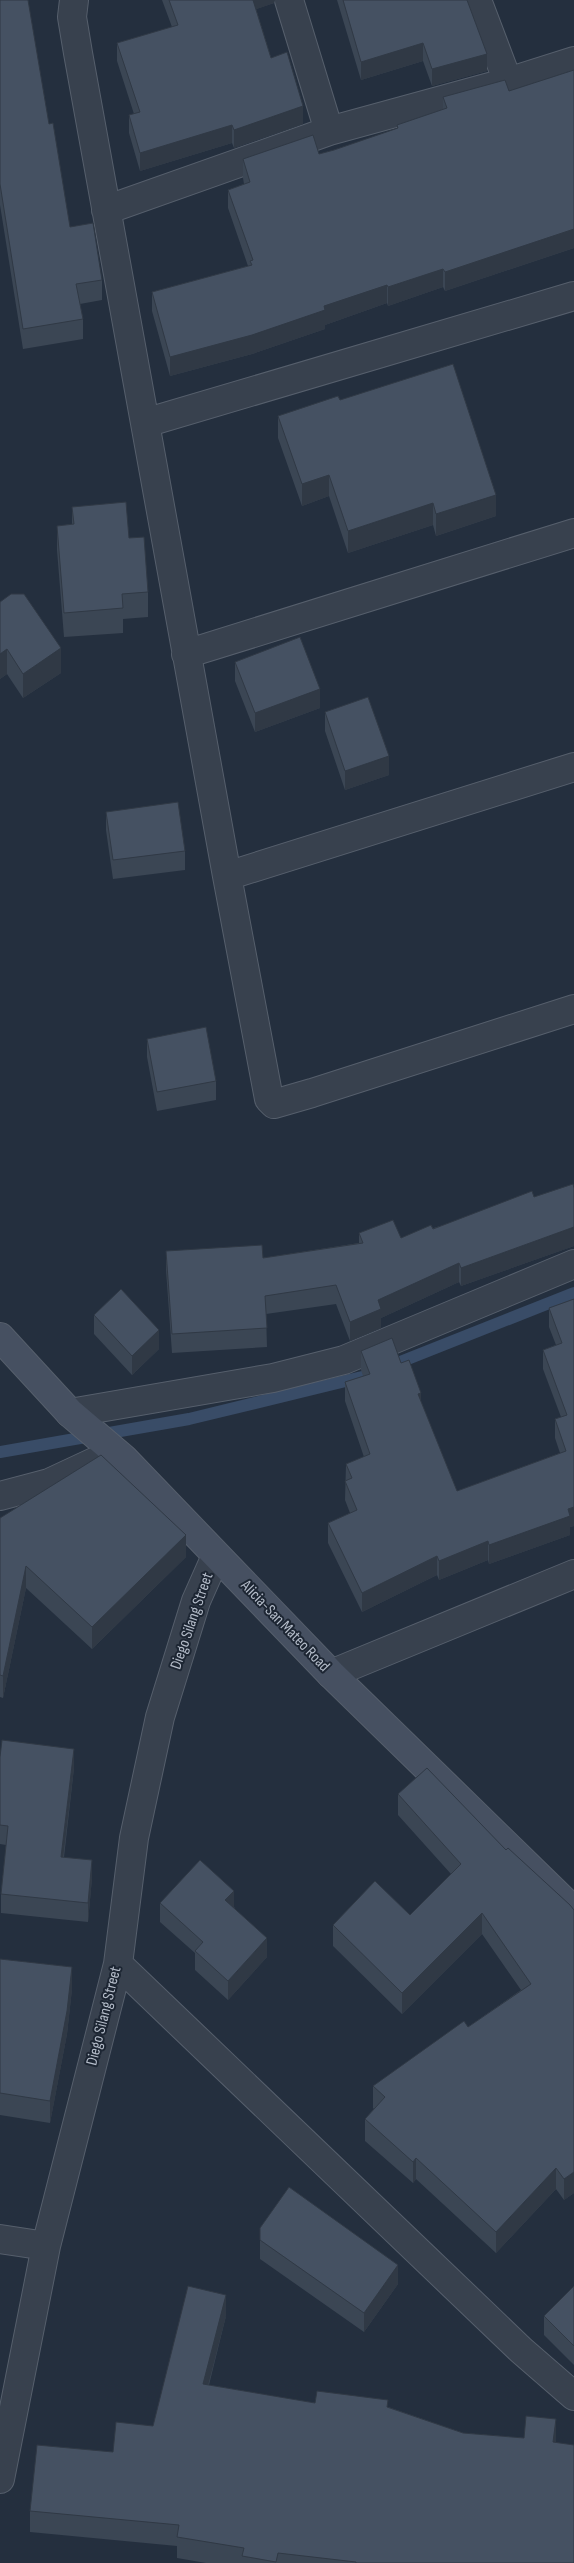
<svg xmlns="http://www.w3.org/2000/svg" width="574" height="2563" font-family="'Sofia Sans Condensed',sans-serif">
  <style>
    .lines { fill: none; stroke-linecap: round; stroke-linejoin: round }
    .stream { stroke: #394c67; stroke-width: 12 }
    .minor-casing { stroke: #565f6c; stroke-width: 30 }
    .secondary-casing { stroke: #565f6c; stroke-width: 30 }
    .minor { stroke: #38414e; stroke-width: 28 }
    .secondary { stroke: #465061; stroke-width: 28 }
    .wall { fill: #3b4654 }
    .shaded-wall { fill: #303945 }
    .building { fill: #455162; stroke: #303945 }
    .labels { text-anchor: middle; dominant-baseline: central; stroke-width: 4; stroke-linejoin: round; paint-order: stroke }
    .street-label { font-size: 16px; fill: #b4bcc9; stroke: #1d2633 }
  </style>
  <rect width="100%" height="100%" fill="#242f3e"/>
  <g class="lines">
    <!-- stream -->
    <path class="stream" d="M385,1368L574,1293
      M0,1452L189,1419L362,1377"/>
    <!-- minor casing -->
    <g class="minor-casing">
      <path id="minor" d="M74,0L72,17L78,53L227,876L269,1099L274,1104L312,1093L574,1009
        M289,0L329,131
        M477,0L508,82
        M106,210L329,131L508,82L574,61
        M145,423L574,296
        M186,654L574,533
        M227,876L574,767
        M70,1413L273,1378L344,1360L574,1264
        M0,1496L49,1483L94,1462L115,1460
        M331,1674L574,1574
        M118,1964L521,2350L574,2396
        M0,2239L46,2246
        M0,2479L46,2246L118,1964L134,1838L160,1717L196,1601L216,1556"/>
    </g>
    <!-- secondary casing -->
    <g class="secondary-casing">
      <path id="secondary" d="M0,1337L70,1413L124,1459L331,1674L574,1911"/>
    </g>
    <!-- minor -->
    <use href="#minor" class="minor"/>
    <!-- secondary -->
    <use href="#secondary" class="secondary"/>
  </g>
  <!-- wall -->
  <path class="wall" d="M0,0L49,124L70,227L102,280V300L80,304L83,319V339L23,349L0,205Z
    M162,0H275L274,3L256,9L271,58L303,124L234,148L232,143L140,171L129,133V115L134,114L117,61V43L172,27Z
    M337,0H467L487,71L432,86L423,61L361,80Z
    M574,70V248L445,291L443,287L388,306L387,303L325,325V329L252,354L170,376L152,311V292L248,266L228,208V190L244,184L243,178V159L319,154L334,150L397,129V125L443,109V97L509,91Z
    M340,400L496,516L436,536L433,525L348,553L329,496L302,506L278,438V416Z
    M72,507L129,538L148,592V617L123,619V633L64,637L57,550V526L72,524Z
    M0,602L61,673L23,698L7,674L0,679Z
    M235,662L320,708L255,732L235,681Z
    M325,712L389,775L345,790L325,731Z
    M106,812L185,851V870L113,879L106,830Z
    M147,1039L216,1081V1100L157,1111L147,1057Z
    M574,1188V1246L461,1286L459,1282L381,1318V1328L350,1341L336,1304L266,1314L267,1347L172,1353L166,1270V1251L263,1258L359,1243V1233L401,1238L534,1197Z
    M574,1299V1526L570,1527V1535L489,1564L488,1560L439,1580L437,1575L362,1612L328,1543V1523L350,1513L345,1500L346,1464L364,1457L345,1401V1382L363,1376L361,1370V1351L401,1363L421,1402L457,1491L560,1453L555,1438V1419L561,1417L543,1369V1350L556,1345L549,1327V1308Z
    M94,1315L159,1349L132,1375L94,1334Z
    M0,1518L186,1557L92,1649L26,1588L3,1698L0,1697Z
    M0,1757L74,1768L64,1857L92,1878L88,1922L1,1913V1894L6,1845L0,1844Z
    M398,1794L506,1850L574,1910V2193L564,2200L556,2189L496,2253L416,2179L413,2183L365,2141V2119L374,2109L373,2108V2086L468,2027L521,1990L482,1934L402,2014L333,1946V1925L410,1915L451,1874L398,1815Z
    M160,1903L234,1907L267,1957L228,2000L195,1970V1953L160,1922Z
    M0,1959L72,1989L67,2034L50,2123L0,2115Z
    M260,2228L398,2284L364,2332L260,2259Z
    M574,2286V2365L544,2335V2316Z
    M226,2316L209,2385L315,2403L388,2407L463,2433L524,2438L556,2440V2443L574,2563H206L177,2558V2546L30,2532V2511L113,2452L153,2426Z"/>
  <!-- shaded-wall -->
  <path class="shaded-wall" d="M251,0H275L274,3L251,11Z
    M423,43V61L361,80V62Z
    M487,54V71L432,86V69Z
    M303,106V124L234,148V130Z
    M232,125V143L140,171V153Z
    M574,229V248L445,291V272Z
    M443,269V287L388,306V287Z
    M387,285V303L325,325V329L252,354L170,376V357Z
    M329,475V496L302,506V484Z
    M496,495V516L436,536V514Z
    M433,503V525L348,553V531Z
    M61,648V673L23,698V674Z
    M7,649V674L0,679V654Z
    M320,689V708L255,732V713Z
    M389,756V775L345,790V771Z
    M574,1227V1246L461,1286V1268Z
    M459,1263V1282L381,1318V1328L350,1341V1322L378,1300Z
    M159,1330V1349L132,1375V1356Z
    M421,1393V1412L418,1394Z
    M574,1507V1526L570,1527V1535L489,1564V1545Z
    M186,1535V1557L92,1649V1627Z
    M488,1541V1560L439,1580V1561Z
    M437,1556V1575L362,1612V1593Z
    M26,1566V1588L3,1698V1676Z
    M74,1749V1768L61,1875V1857Z
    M92,1860V1878L88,1922V1903Z
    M234,1891V1910L225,1900Z
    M482,1913V1934L402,2014V1993Z
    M267,1938V1957L228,2000V1981Z
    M72,1967V1989L67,2034L50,2123V2101Z
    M416,2158V2179L413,2183V2162Z
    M556,2168V2189L496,2253V2232Z
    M574,2172V2193L564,2200V2179Z
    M398,2265V2284L364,2332V2313Z
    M226,2295V2316L203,2405V2384Z
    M556,2419V2440L553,2463V2442Z"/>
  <!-- building -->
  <path class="building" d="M0,0H28L49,124L53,123L70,227L93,223L102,280L76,284L83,319L23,329L0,184Z
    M169,0H253L271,58L287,52L303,106L234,130L232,125L140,153L129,115L140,112L117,43L178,25Z
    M343,0H467L487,54L432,69L423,43L361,62Z
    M574,70V229L445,272L443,269L388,287L387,285L324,306L325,310L252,335L170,357L152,292L252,265L250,261L253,260L228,190L250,182L243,159L313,135L319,154L334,150L398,128L397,125L447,108L443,97L505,80L509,91Z
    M453,364L496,495L436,514L433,503L348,531L329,475L302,484L278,416L338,396L340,400Z
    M126,502L129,538L144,537L148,592L122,594L123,608L64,613L57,526L74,524L72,507Z
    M11,594H24L61,648L23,674L7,649L0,654V602Z
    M300,637L320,689L255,713L235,662Z
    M368,697L389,756L345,771L325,712Z
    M178,802L185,851L113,860L106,812Z
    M206,1027L216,1081L157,1092L147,1039Z
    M573,1184L574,1188V1227L461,1268L459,1263L378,1300L381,1309L350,1322L336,1285L265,1296L267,1328L172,1334L166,1251L262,1245L263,1258L363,1243L359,1233L393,1220L401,1238L431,1225L433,1229L532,1191L534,1197Z
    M121,1289L159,1330L132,1356L94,1315Z
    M574,1299V1507L568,1509L570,1516L489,1545L488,1541L439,1561L437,1556L362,1593L328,1523L357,1510L345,1481L352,1478L346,1464L370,1454L345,1382L370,1374L361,1351L392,1338L401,1363L409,1360L421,1393L418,1394L457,1491L566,1451L555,1419L567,1415L543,1350L562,1343L549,1308Z
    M101,1455L186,1535L92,1627L26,1566L3,1676L0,1675V1518Z
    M2,1740L74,1749L61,1857L92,1860L88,1903L1,1894L8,1826L0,1825V1757Z
    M427,1768L506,1850L508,1848L570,1905L574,1910V2172L564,2179L556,2168L496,2232L416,2158L413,2162L365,2119L385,2097L373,2086L464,2021L468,2027L531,1984L482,1913L402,1993L333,1925L375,1881L410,1915L461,1864L398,1794Z
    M200,1860L234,1891L225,1900L267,1938L228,1981L195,1951L203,1942L160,1903Z
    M0,1959L72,1967L67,2011L50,2101L0,2093Z
    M289,2187L398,2265L364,2313L260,2240V2228Z
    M188,2286L226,2295L203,2384L315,2403L317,2391L388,2400L387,2407L463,2433L524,2438L526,2416L556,2419L553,2442L574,2445V2563H356V2562L278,2553L276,2562L242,2556L244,2548L177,2537L179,2525L30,2511L37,2445L113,2452L116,2422L153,2426Z
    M574,2286V2346L544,2316Z"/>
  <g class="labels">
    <!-- street labels -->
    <g class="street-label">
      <text transform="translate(192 1621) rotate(-71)">Diego Silang Street</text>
      <text transform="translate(285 1626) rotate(46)">Alicia-San Mateo Road</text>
      <text transform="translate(104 2016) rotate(-76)">Diego Silang Street</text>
    </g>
  </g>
</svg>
